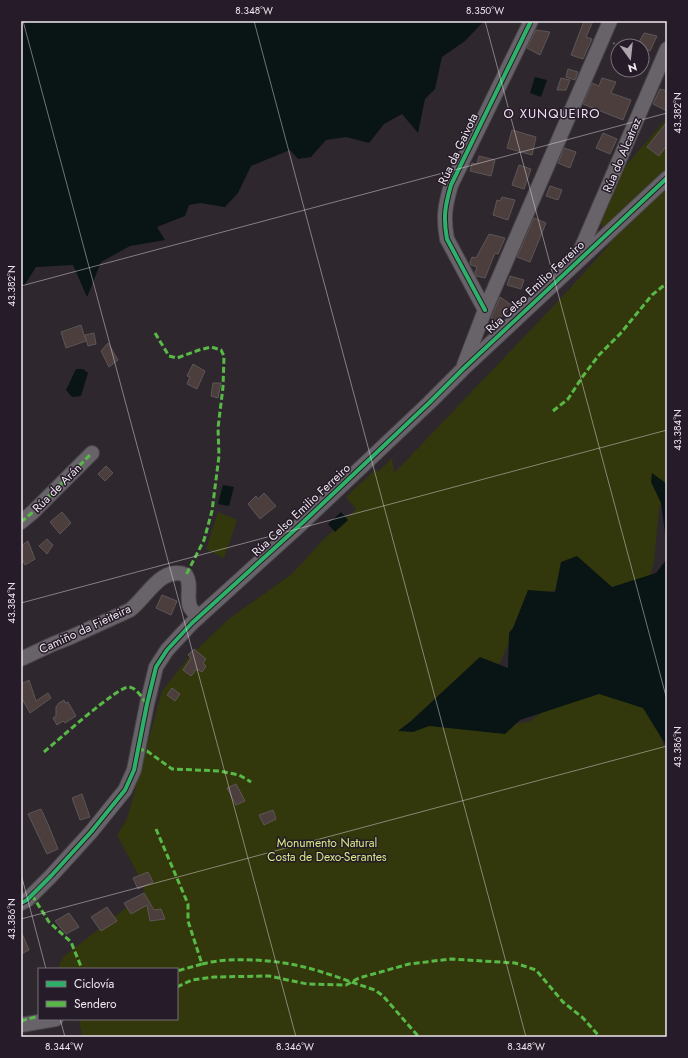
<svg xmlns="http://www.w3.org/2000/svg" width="688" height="1058" font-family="Jost,sans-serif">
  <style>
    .green { fill: #32380b }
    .water { fill: #091415 }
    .building { fill: #4c3e3d; stroke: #5c5657 }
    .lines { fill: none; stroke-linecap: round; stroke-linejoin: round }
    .minor-casing { stroke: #49444a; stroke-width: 16 }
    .path { stroke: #6b676b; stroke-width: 1.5; stroke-dasharray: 2 2; stroke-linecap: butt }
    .minor { stroke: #686369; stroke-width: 14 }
    .quiet { stroke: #58b947; stroke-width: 3; stroke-dasharray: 6 3; stroke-linecap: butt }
    .cycleway-casing { stroke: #261b28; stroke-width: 6 }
    .cycleway { stroke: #2db169; stroke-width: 4 }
    .ticks { fill: none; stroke: #efe7f0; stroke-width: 1; stroke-opacity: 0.45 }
    .labels { text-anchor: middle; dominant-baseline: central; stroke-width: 3; stroke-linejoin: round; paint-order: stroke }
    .street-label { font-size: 12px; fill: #efe7f0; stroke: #261b28 }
    .park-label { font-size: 12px; fill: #d4e983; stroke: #261b28 }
    .neighbourhood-label { font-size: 13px; letter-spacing: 1px; fill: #eedef1; stroke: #261b28 }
    .neatline { fill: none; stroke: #efe7f0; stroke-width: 1.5 }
    .ticks-label { font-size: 10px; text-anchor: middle; fill: #efe7f0 }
  </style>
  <rect width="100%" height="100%" fill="#2e282e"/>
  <!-- green -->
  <path class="green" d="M667,118V500L660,505L659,509L654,561L650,578L606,592L566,586L532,598L519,620L500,663L472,681L491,729L530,721L550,707L593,696L626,678L658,731L667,754V1037H82L79,1019H177V969H58L63,957L141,896L144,891L143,884L117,835L127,819L162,691L189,657L230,618L292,574L322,541L356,509L346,497L376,469L378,472L392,458L394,473L402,465L562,297L609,245L610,241L609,235L589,208Z
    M218,512L237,520L224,558L206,549Z"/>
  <!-- water -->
  <path class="water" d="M21,21H484L465,41L442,57L435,89L425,99L418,133L402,114L384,124L369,143L346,137L326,140L311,157L298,159L290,150L251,166L238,193L225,207L200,203L189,205L185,216L157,227L165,240L130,246L101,262L87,297L73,265L36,267L21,291Z
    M535,77L547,80L541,97L530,93Z
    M76,369H83L88,373L81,396L72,397L66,390Z
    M652,473L667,484V747L643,708L599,694L520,720L505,734L429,726L413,732L398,731L411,721L480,657L508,668L509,633L513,628L528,590L555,592L561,562L577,556L612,587L656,573L666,560V540L661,503L651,482Z
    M223,485L234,487L229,506L218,504Z
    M341,512L348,520L335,532L328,524Z"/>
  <!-- building -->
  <path class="building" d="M584,21H593L586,37L592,39L583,59L571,55Z
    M536,30L550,32L540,55L527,48Z
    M644,33L657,36L650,51L642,48V46H637Z
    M568,69L578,72L575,80L566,77Z
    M561,78L570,80L566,90H557Z
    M602,78L616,82L611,93L631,100L623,120L583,104L592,83L599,86Z
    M660,89L667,91V111L653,104Z
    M667,122V145L659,156L647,147Z
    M512,130L536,137L532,155L507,148Z
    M603,133L617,139L610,154L596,148Z
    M564,148L576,152L570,168L558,163Z
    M479,156L495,160L491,176L470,171L472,163L477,164Z
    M519,165L531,169L524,189L512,185Z
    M550,186L562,190L558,200L546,196Z
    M502,197L515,200L508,220L493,215L497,200L500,201Z
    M534,218L546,223L530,262L517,257Z
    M489,234L505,238L498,254L495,253L485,278L476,276L475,273L477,267L471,265L470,263L472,257L476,258Z
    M510,276L524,280L521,289L507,285Z
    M500,297L513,306L496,322L491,318Z
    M81,325L86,341L66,348L61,332Z
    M94,333L96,344L88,346L85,335Z
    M108,343L118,360L109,367L101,351Z
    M193,364L205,371L197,389L187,384L190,377L187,376Z
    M213,383H221L218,398L211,396Z
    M106,466L113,473L105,481L98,474Z
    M264,493L276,506L260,519L248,504L256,496L258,499Z
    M62,512L71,523L60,534L50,522Z
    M47,539L53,545L47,554L39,546Z
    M28,541L35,559L25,565L21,557V546Z
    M162,595L177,601L171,615L156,608Z
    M194,649L206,659L203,663L206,666L202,672L197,669L191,676L183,670L191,658L188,655Z
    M29,680L36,701L48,693L51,698L30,713L21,697V684Z
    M172,688L180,694L175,701L167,695Z
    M64,700L65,703L68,702L76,716L65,723L63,721L57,725L53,718L56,716V707L59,703Z
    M236,784L245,801L236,805L227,788Z
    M82,794L90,817L80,820L72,798Z
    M41,809L48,824L58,849L47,854L28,814Z
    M273,810L276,819L264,825L259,815Z
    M148,872L153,882L138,889L133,878Z
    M144,893L154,910L161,909L165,919L150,921L147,905L131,914L124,903Z
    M107,907L117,921L101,931L91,917Z
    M69,913L79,927L66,934L55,921Z
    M21,931L29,950L21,954Z"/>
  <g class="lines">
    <!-- minor casing -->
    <g class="minor-casing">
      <path id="minor" d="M578,256L667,49
        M485,310L447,239C443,217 445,206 451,185L531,21
        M464,365L485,310L610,21
        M21,522L33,512L92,453
        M21,659L53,644L71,637L130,610C147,597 161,565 186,575C192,585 186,596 190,607C192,611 196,614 199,617
        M21,903L27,900L51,876L91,832L125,790L134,770L147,704L156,667L167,650L192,623L299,526L429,403L463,369L667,178
        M21,1025L56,1019"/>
    </g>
    <!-- path -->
    <path class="path" d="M613,43L620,46
      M642,55L650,58"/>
    <!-- minor -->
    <use href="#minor" class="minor"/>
    <!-- quiet -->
    <path class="quiet" d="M155,333L169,356L177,358L199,350L211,347L221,350L224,356L223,387L218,428L219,456L212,511L204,540L186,575
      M553,411L568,399L583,376L599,355L620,334L652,295L667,283
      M21,522L33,512L92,453
      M138,749L147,751L172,769L219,771L239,775L251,782
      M44,752C56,742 118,686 129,687C137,688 142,698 147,704
      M156,829L188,904V921L202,964L177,971
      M32,895L49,922L71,942L82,969
      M202,964C232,956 278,960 308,968C331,974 353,983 375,990L383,996L419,1037
      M177,987L192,980L214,977L269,976L307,984L346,985L359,978L409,964L451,959L515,963L536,970L563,1002L583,1018L600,1037
      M21,1021L39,1016"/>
    <!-- cycleway casing -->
    <g class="cycleway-casing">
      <path id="cycleway" d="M485,310L447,239C443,217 445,206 451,185L531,21
        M21,903L27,900L51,876L91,832L125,790L134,770L147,704L156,667L167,650L192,623L299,526L429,403L463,369L667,178"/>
    </g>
    <!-- cycleway -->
    <use href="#cycleway" class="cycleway"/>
  </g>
  <!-- ticks -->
  <path class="ticks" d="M23,21L296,1037M254,21L526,1037M485,21L667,700M21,286L667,113M21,603L667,430M21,874L46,969M21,919L667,746M60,1019L65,1037"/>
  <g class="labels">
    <!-- street labels -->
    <g class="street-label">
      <text transform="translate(458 149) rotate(-65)">Rúa da Gaivota</text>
      <text transform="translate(622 155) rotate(-67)">Rúa do Alcatraz</text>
      <text transform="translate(535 287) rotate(-43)">Rúa Celso Emilio Ferreiro</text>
      <text transform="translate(57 488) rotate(-45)">Rúa de Arán</text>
      <text transform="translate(301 510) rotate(-43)">Rúa Celso Emilio Ferreiro</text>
      <text transform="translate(85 629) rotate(-25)">Camiño da Fieiteira</text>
    </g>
    <!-- park labels -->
    <g class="park-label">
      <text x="327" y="843">Monumento Natural<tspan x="327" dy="14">Costa de Dexo-Serantes</tspan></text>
    </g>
    <!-- neighbourhood labels -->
    <g class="neighbourhood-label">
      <text x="552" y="113">O XUNQUEIRO</text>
    </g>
  </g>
  <!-- border -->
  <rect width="688" height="1058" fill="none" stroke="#261b28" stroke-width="44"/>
  <!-- legend -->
  <rect x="38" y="968" width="140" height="52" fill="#261b28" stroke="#766d78"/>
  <rect x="46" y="981" width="20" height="6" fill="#2db169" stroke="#766d78"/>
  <text x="74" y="988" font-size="12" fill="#efe7f0">Ciclovía</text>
  <rect x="46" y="1001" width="20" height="6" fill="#58b947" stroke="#766d78"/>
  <text x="74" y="1008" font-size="12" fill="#efe7f0">Sendero</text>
  <!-- north arrow -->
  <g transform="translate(630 58) rotate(165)"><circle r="19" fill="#261b28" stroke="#766d78"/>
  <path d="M0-3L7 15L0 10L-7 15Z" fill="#aba4ac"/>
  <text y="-6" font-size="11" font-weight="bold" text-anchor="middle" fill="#efe7f0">N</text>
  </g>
  <rect x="22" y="22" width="644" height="1014" class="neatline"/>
  <g class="ticks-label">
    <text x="254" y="14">8.348°W</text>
    <text x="485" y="14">8.350°W</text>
    <text transform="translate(677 113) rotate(-90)" y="4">43.382°N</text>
    <text transform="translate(11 286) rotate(-90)" y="4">43.382°N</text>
    <text transform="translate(677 430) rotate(-90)" y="4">43.384°N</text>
    <text transform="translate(11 603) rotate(-90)" y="4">43.384°N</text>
    <text transform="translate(677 747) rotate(-90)" y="4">43.386°N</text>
    <text transform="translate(11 919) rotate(-90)" y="4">43.386°N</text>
    <text x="64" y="1050">8.344°W</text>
    <text x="295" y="1050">8.346°W</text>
    <text x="526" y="1050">8.348°W</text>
  </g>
</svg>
